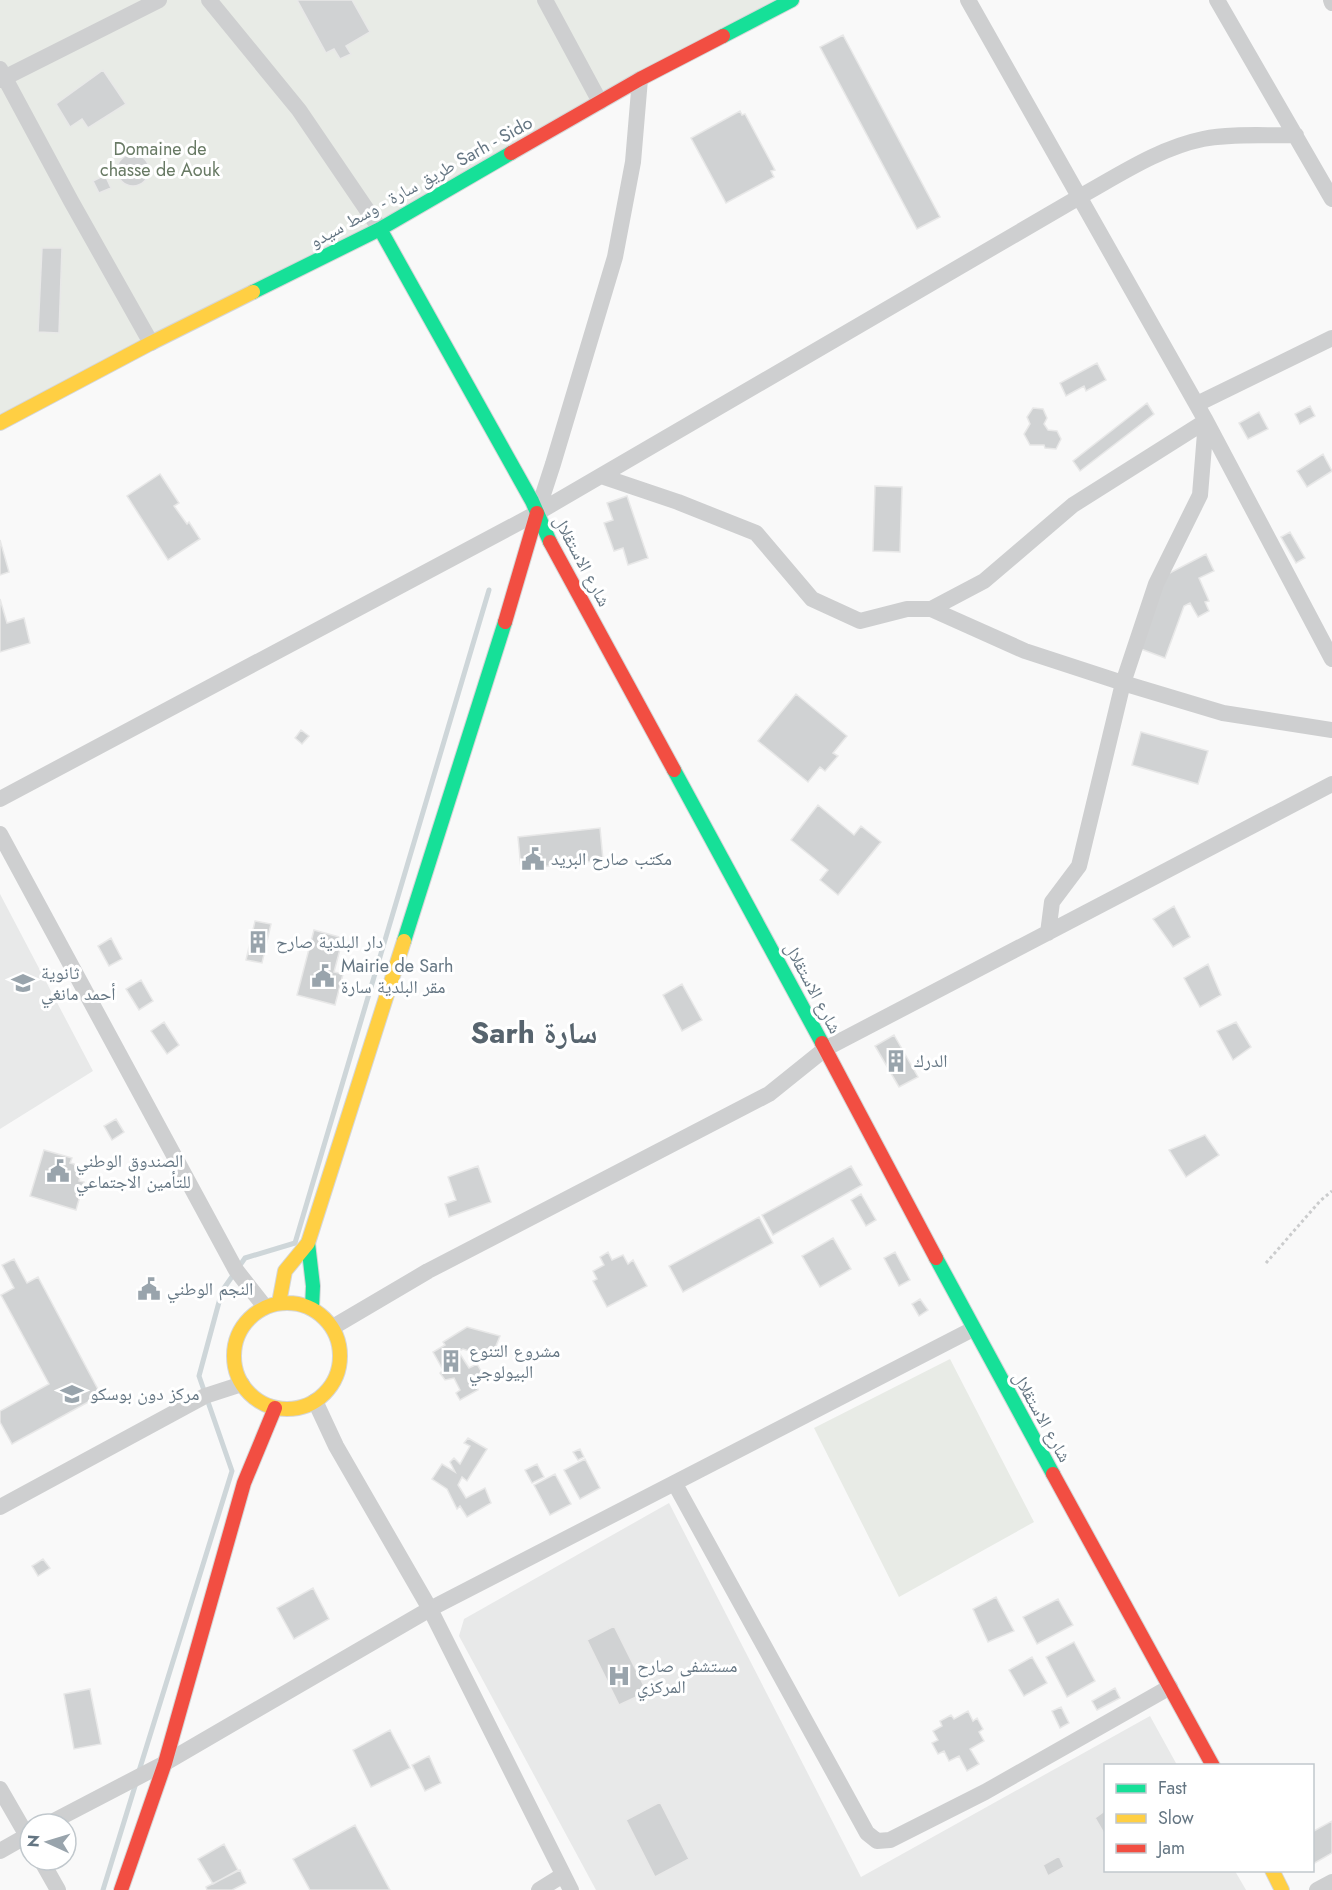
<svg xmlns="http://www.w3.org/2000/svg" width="1332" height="1890" font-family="Jost,'Noto Naskh Arabic',sans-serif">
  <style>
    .built { fill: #e8e9e9 }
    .green { fill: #e8ebe6 }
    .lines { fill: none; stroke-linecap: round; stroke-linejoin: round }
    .stream { stroke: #ced6d9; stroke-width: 5 }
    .building { fill: #d0d2d3; stroke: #e8e8e8; stroke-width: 1.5 }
    .fast-casing { stroke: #d5d6d7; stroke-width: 16 }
    .slow-casing { stroke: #d5d6d7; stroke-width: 16 }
    .jam-casing { stroke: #d5d6d7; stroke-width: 16 }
    .path { stroke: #cbcccd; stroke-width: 3; stroke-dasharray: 3 3; stroke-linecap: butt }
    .street { stroke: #cecfd0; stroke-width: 16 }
    .fast { stroke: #16e098; stroke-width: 14 }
    .slow { stroke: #ffcf43; stroke-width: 14 }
    .jam { stroke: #f24e42; stroke-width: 14 }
    .labels { text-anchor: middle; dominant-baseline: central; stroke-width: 6; stroke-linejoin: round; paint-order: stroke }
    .park-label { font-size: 18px; fill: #687a64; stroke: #fff }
    .street-label { font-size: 18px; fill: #657683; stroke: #fff }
    .poi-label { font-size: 18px; fill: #657683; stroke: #fff; text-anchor: start }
    .town-label { font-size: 30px; font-weight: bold; fill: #57646e; stroke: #fff }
  </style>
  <rect width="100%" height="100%" fill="#f9f9f9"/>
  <!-- built -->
  <path class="built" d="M0,894L93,1071L0,1129Z
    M669,1503L861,1877L1150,1716L1177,1765L1106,1766V1870L1235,1871L1246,1890H596L459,1636L464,1619Z"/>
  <!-- green -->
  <path class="green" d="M0,0H792L0,423Z
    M950,1359L1034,1522L899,1597L814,1428Z"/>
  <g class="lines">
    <!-- stream -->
    <path class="stream" d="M139,1771L232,1471L199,1376L222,1291L245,1258L295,1243L489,590
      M103,1890L136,1783"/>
  </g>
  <!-- building -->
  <path class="building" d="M297,0H352L370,32L346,46L351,54L340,59L334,49L326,53Z
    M843,35L940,217L917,229L820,47Z
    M103,70L126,104L88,128L82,119L70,127L56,104Z
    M740,111L742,115L745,114L775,170L771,171L774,177L726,203L691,138Z
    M117 170a16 16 0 1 1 32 0a16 16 0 1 1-32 0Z
    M105,175L111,188L99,193L93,181Z
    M42,248H62L59,333L38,332Z
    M1097,363L1106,380L1086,391L1084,386L1066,396L1060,383Z
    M1147,403L1154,414L1080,471L1073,461Z
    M1310,406L1315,416L1300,424L1295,414Z
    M1033,408L1043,409L1047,418L1044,424L1048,430L1057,431L1061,439L1056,449L1045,448L1044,445H1030L1024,434L1030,424L1027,417Z
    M1259,412L1268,429L1248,439L1239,423Z
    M1323,454L1332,471L1307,487L1297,471Z
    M160,474L179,503L174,506L187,524L189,522L200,539L168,560L127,496Z
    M875,486L902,487L900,552L873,551Z
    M627,496L648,558L628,565L623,548L614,551L604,523L613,520L607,503Z
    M1290,532L1305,558L1296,563L1281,537Z
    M0,540L9,572L0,575Z
    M1206,554L1214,571L1199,578L1209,601L1205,602L1209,611L1198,617L1190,603L1184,606L1165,658L1141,649L1164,576Z
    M0,599L7,623L24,618L30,643L0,652Z
    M796,694L847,736L833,753L838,756L825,771L820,767L808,782L758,741Z
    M301,730L309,736L302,744L295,738Z
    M1141,732L1208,751L1198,784L1132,765Z
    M818,805L854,835L861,826L881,842L838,895L820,880L828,870L791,840Z
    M600,828L603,860L521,869L518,837Z
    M1174,906L1190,937L1173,947L1153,919Z
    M255,921L271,924L262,963L246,960Z
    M314,930L343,938L334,972L343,974L335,1005L297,995Z
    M111,938L122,959L109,966L98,946Z
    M1208,964L1221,995L1200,1007L1184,978Z
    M141,980L153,1001L139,1010L126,989Z
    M682,984L702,1020L682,1031L663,995Z
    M164,1022L179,1045L167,1054L151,1031Z
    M1236,1022L1251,1047L1233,1060L1217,1031Z
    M894,1035L918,1077L899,1087L875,1046Z
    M116,1119L124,1132L112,1140L104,1126Z
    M1205,1135L1219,1155L1186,1177L1169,1150Z
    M44,1150L72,1158L70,1163L74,1164L80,1177L79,1181L84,1182L76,1210L30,1196Z
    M478,1166L491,1202L449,1217L445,1204L456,1200L448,1177Z
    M851,1166L862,1185L773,1235L762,1215Z
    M861,1194L876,1220L866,1226L851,1200Z
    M759,1217L773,1243L683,1292L669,1266Z
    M833,1238L851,1269L820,1287L802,1256Z
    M608,1252L612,1260L623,1255L628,1264L633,1260L647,1286L607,1307L593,1281L597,1279L593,1271L604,1265L600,1257Z
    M895,1252L910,1280L899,1286L884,1258Z
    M14,1259L27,1283L38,1277L101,1395L12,1444L0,1422V1411L49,1384L1,1295L14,1288L2,1265Z
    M920,1299L928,1310L919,1316L912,1304Z
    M467,1327L500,1336L491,1358L463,1349L459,1351L460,1354L469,1368L477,1364L485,1378L476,1383L478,1390L460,1400L456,1393L460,1390L454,1378L445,1380L440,1373L445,1368H442L433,1352L445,1345L443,1342Z
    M468,1438L487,1449L467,1481L462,1477L458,1485L466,1498L485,1488L491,1503L467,1517L460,1506L457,1509L447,1489L432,1479L442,1464L455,1472L450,1462L454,1458L460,1464L470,1446L464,1443Z
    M580,1449L584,1457L578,1460L573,1452Z
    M585,1459L600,1488L580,1499L564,1470Z
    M537,1464L544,1477L532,1483L525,1470Z
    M555,1474L571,1504L550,1515L534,1485Z
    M43,1559L50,1568L38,1576L32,1566Z
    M313,1588L329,1619L294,1639L277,1608Z
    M996,1597L1014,1631L988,1642L973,1609Z
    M1058,1599L1073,1625L1037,1644L1023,1617Z
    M614,1626L647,1692L619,1705L587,1640Z
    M1074,1642L1095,1681L1067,1697L1046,1657Z
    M1032,1657L1047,1683L1024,1696L1009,1670Z
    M1115,1688L1120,1698L1097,1710L1092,1701Z
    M90,1689L101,1744L74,1749L64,1694Z
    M1061,1707L1069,1723L1060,1728L1052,1711Z
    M968,1711L973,1721L977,1718L983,1729L979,1732L984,1741L970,1749L979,1764L967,1771L959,1756L949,1761L944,1751L938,1754L932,1743L938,1740L933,1731L942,1726L940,1721L951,1715L954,1719Z
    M390,1730L410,1768L371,1787L353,1750Z
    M429,1756L441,1783L425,1791L412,1765Z
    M660,1802L689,1859L655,1877L626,1820Z
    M1106,1810V1837L1095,1818Z
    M1332,1821V1853L1313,1864L1312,1832Z
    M355,1825L390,1890H310L293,1859Z
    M224,1844L238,1870L213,1884L198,1859Z
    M1059,1856L1064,1867L1048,1876L1043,1865Z
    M240,1870L246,1883L232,1890H207L206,1887Z"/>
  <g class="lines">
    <!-- fast casing -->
    <g class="fast-casing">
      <path id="fast" d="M723,36L792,0
        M380,229L532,501L550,542
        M253,292L380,229L511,153
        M674,770L822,1043
        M404,941L505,622
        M308,1243L313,1286L312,1308
        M936,1258L1053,1474"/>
    </g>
    <!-- slow casing -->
    <g class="slow-casing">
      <path id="slow" d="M0,423L151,343L253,292
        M279,1303L285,1271L308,1243L404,941
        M234 1356a53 53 0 1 1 106 0a53 53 0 1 1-106 0Z
        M1272,1870L1282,1890"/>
    </g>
    <!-- jam casing -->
    <g class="jam-casing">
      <path id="jam" d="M511,153L640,79L723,36
        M550,542L674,770
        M505,622L537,513
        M822,1043L936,1258
        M1053,1474L1213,1766
        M121,1890L165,1763L244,1483L275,1408"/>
    </g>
    <!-- path -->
    <path class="path" d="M1266,1263L1320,1201L1332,1191"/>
    <!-- street -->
    <path class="street" d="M209,0L299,110L380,229
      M545,0L600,102
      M968,0L1206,421L1332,659
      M1217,0L1332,199
      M1331,0L1332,3
      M0,69L71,201L151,343
      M0,80L159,0
      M1197,404L1332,338
      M601,476L678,502L756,533L812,599L860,621L907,609H931L984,581L1073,505L1206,421
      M537,513L553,464L615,257L633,162L640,79
      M931,609L1025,651L1123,683L1223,713L1332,730
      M0,799L537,513L1081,196C1119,175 1159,148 1203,139C1232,133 1266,136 1296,135
      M0,834L236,1270L265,1307
      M1048,933L1052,902L1079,866L1123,683L1156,584L1200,495L1206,421
      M333,1327L428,1271L769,1094L825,1049L1332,784
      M315,1401L336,1446L430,1609L571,1890
      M675,1484L867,1833L877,1841L890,1840L985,1792L1170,1687
      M0,1507L205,1396L242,1384
      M0,1789L30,1841
      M48,1824L165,1763L430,1609L973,1329
      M0,1851L30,1834
      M41,1860L58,1890
      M539,1890L563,1875
      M1317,1890L1332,1882"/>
    <!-- fast -->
    <use href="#fast" class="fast"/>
    <!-- slow -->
    <use href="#slow" class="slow"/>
    <!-- jam -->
    <use href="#jam" class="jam"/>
  </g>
  <!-- icons -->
  <defs>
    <g id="civic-bare" transform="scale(1.8)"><path d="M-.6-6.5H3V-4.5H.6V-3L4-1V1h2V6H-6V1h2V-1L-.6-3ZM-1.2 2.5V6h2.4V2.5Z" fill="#99a4ac" stroke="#fff" stroke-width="2.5" paint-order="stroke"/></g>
    <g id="building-bare" transform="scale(1.8)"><path d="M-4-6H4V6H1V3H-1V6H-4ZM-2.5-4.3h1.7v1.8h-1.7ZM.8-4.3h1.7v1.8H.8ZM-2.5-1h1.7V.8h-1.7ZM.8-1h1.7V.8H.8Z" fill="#99a4ac" stroke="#fff" stroke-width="2.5" paint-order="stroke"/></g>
    <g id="school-bare" transform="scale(1.8)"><path d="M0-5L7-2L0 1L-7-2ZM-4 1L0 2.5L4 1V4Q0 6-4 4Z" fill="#99a4ac" stroke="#fff" stroke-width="2.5" paint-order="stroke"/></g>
    <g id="hospital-bare" transform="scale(1.8)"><path d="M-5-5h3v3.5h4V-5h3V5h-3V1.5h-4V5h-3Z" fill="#99a4ac" stroke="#fff" stroke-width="2.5" paint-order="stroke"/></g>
  </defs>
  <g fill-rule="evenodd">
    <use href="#civic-bare" x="533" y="859"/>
    <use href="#building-bare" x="258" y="942"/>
    <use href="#civic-bare" x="323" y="976"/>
    <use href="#school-bare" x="23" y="983"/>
    <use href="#building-bare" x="896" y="1061"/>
    <use href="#civic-bare" x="58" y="1171"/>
    <use href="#civic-bare" x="149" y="1289"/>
    <use href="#building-bare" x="451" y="1361"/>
    <use href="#school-bare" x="72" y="1394"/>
    <use href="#hospital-bare" x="619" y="1676"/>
  </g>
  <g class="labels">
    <!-- park labels -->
    <g class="park-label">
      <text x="160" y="149">Domaine de<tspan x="160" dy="21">chasse de Aouk</tspan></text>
    </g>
    <!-- street labels -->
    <g class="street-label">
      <text transform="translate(421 182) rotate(-29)">طريق سارة - وسط سيدو Sarh - Sido</text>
      <text transform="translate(582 561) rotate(62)">شارع الاستقلال</text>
      <text transform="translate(813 988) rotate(62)">شارع الاستقلال</text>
      <text transform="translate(1042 1417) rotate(61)">شارع الاستقلال</text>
    </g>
    <!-- poi labels -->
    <g class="poi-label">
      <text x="551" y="859">مكتب صارح البريد</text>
      <text x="276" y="942">دار البلدية صارح</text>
      <text x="341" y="966">Mairie de Sarh<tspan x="341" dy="21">مقر البلدية سارة</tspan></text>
      <text x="41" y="973">ثانوية<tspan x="41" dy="21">أحمد مانغي</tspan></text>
      <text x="914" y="1061">الدرك</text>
      <text x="76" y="1161">الصندوق الوطني<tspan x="76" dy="21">للتأمين الاجتماعي</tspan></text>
      <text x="167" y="1289">النجم الوطني</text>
      <text x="469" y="1351">مشروع التنوع<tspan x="469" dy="21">البيولوجي</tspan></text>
      <text x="90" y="1394">مركز دون بوسكو</text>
      <text x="637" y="1666">مستشفى صارح<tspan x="637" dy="21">المركزي</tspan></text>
    </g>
    <!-- town labels -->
    <g class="town-label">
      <text x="534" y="1032">Sarh سارة</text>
    </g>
  </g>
  <!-- legend -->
  <rect x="1104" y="1764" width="210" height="108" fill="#ffffff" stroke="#c1c8cd" stroke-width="1.5"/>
  <rect x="1116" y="1784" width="30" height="9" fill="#16e098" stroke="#c1c8cd" stroke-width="1.5"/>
  <text x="1158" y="1794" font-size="18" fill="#657683">Fast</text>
  <rect x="1116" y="1814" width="30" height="9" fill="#ffcf43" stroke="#c1c8cd" stroke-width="1.5"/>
  <text x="1158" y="1824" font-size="18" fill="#657683">Slow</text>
  <rect x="1116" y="1844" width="30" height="9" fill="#f24e42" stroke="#c1c8cd" stroke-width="1.5"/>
  <text x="1158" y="1854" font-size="18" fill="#657683">Jam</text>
  <!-- north arrow -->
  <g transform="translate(48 1842) rotate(274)"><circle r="28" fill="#ffffff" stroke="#c1c8cd" stroke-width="1.5"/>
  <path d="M0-4.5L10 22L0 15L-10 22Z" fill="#99a4ac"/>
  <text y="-9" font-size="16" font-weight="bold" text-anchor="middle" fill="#657683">N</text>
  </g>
</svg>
